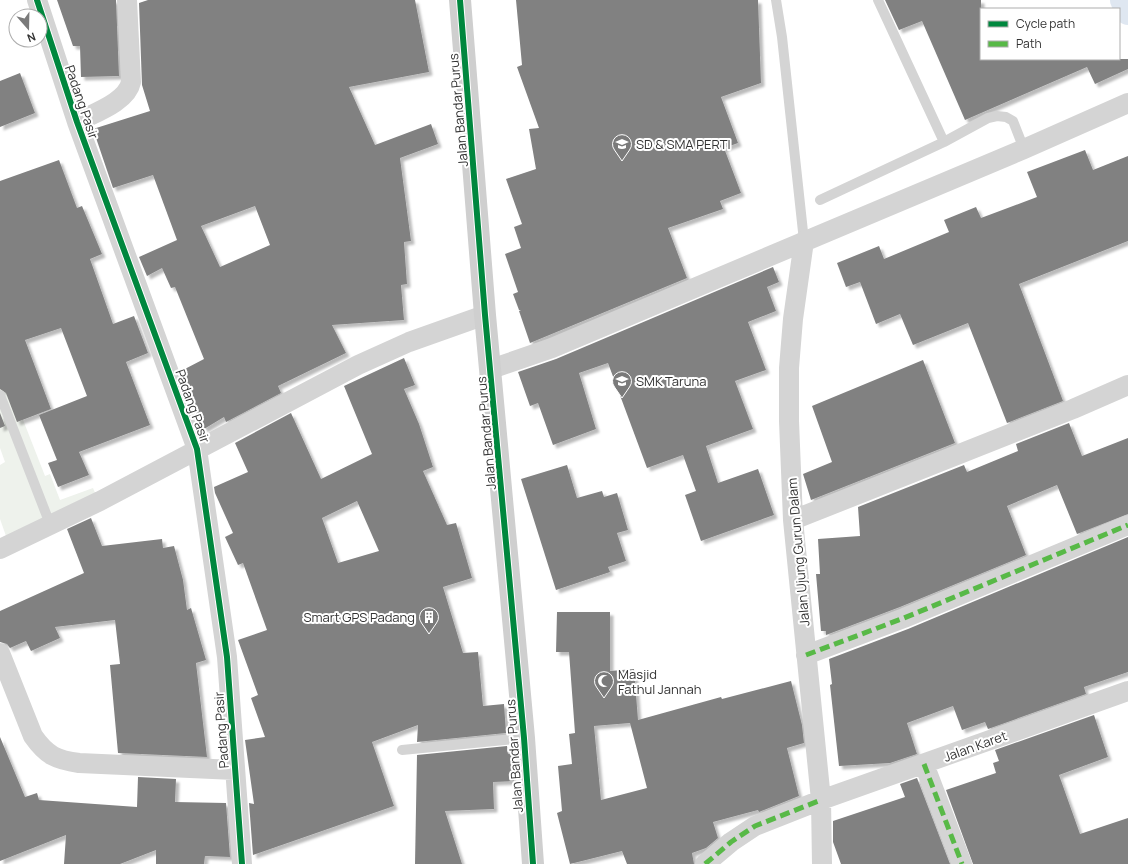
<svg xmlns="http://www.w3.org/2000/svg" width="1128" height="864" font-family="Manrope,sans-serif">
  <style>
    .green { fill: #eef2ec }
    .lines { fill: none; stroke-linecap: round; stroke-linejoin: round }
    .canal { stroke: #dfe7f1; stroke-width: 26 }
    .building { fill: #818181; fill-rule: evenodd; filter: url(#shadow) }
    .lane { stroke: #d4d4d4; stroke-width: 10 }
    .street { stroke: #d4d4d4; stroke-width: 20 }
    .secondary { stroke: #cfcfcf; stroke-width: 22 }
    .quiet { stroke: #58b947; stroke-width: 5; stroke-dasharray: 10 5; stroke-linecap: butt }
    .cycleway-casing { stroke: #fff; stroke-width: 8 }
    .cycleway { stroke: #00873e; stroke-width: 6 }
    .labels { text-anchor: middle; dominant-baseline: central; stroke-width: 4; stroke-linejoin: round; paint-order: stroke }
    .street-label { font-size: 13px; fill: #333; stroke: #fff }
    .poi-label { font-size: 13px; fill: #333; stroke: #fff; text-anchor: start }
  </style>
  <defs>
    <filter id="shadow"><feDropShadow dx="3.5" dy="3.5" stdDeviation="1" flood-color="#0004"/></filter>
  </defs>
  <rect width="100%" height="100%" fill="#fff"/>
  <!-- green -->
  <path class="green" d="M0,361L45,476L50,474L60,500L93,488L98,500L6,536L0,519V465L5,462L0,448Z"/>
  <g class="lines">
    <!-- canal -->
    <path class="canal" d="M1123,0L1128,12"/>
  </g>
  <!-- building -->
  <path class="building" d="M57,0H116L119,76L81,77L80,46H73Z
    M148,0H415L429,72L349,87L375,145L431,124L438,144L400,158L411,241L404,242L407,284L401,285L404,320L332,325L346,353L278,386L281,393L226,422L224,417L204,429L198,418L181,371L204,359L175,287L171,288L162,268L147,276L139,257L177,240L153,175L113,188L93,129L150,111L142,85L139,3ZM255,206L270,245L220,267L201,226Z
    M516,0H758L761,83L721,97L738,143L724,148L741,193L720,201L723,209L668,228L687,278L530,343L519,311L521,310H519L513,294L518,292L505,254L521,248L514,227L522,224L506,179L536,169L529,129L539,128L517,67L522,65Z
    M885,0H981V59H1128V69L1095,84L1087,67L965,120L922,21L899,30Z
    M20,73L35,113L0,127V81Z
    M1085,150L1093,170L1128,156V241L1019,284L1063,401L1007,423L968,323L913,345L900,314L876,324L860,282L846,287L837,263L879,246L884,259L949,232L944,220L976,207L981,218L1037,197L1027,172Z
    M59,160L77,208L82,206L102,254L90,259L113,324L134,316L148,353L126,362L150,425L79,452L89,475L58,487L48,463L57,460L39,415L87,396L61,328L25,340L51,409L17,422L6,393L0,389V181Z
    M773,267L779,282L767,287L776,311L748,322L766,370L735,381L753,429L706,446L718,483L758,469L774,515L701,541L685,495L696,491L683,455L647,468L608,363L579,373L596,429L553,445L538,403L530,406L518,372L556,359Z
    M404,358L415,385L404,389L419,424L433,467L423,471L447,525L456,523L472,578L443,587L463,653L478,652L483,706L504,704L506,733L417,742L418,725L372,742L394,806L253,855L249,803L254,804L245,740L265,737L251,698L258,695L238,640L267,630L243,563L238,565L225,537L233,533L215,493L214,487L248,472L235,443L291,413L321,479L372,454L344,386ZM357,501L379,551L338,563L322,518Z
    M923,360L955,443L811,500L803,474L832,462L812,406Z
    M0,413L5,426L0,428Z
    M1069,423L1082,456L1128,438V514L1077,534L1057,485L1007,506L1026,555L900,607L826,635V631H821L816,574H820L818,539L860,536L858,507L964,465L967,472L1018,451L1016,444Z
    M567,465L577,498L602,491L604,497L617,493L628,530L617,533L626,561L608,567L610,572L556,590L521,479Z
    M91,518L102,546L162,539L163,548L174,546L183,580L187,610L191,608L206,660L196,663L207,757L118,753L110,665L120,664L115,620L55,627L60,638L31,651L26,641L10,648L7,644L0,642V611L84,573L67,529Z
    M1128,537V672L1084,687L1086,694L988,729L985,722L962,730L953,706L907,723L917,754L890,763L839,766L830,685L832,684L829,659L908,629Z
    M557,612H610V671L634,669L638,720L721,697L722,699L791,681L802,725L804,743L787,748L799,796L759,812L758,810L713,822L718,838L706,848L692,853L694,864H627L622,851L570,864L557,813L562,811L558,766L572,764L569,734L575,733L569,652H556ZM630,723L647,788L601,800L594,726Z
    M1094,715L1108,757L1059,775L1080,834L1128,818V864H973L946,790L996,773L993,763L999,761L995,750Z
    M0,737L25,797L37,793L39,800L137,807L138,777L176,779L175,802L226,803L230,857L205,856L204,864H156V850L120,864H64L66,835L0,861Z
    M507,746L508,754H513L514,781L493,782L494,809L445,811L462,864H415L417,755Z
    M917,778L950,864H841L833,842V821L905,797L900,784Z"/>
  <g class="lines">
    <!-- lane -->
    <path class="lane" d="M776,0L782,37L804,241
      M878,0L944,142
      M820,200L944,142L988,118L997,116L1006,117L1013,121L1024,149
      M0,395L50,524
      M402,750L524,738"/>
    <!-- street -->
    <path class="street" d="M37,0L77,122L197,449L227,657L242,864
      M77,122C94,113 127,102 131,82L127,0
      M804,241L793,319L789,368V421L793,520L821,800L822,864
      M491,369L552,348L1024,149L1128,103
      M793,520L1073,409L1128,385
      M0,549L100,501L358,365L409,342L485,315
      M0,653L33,736C47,756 57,760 79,763L235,770
      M806,655L904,618L1128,525
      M924,764L962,864
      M705,864L731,842L755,826L821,800L1128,691"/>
    <!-- secondary -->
    <path class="secondary" d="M460,0L485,315L524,738L533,864"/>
    <!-- quiet -->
    <path class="quiet" d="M806,655L904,618L1128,525
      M924,764L962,864
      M705,864L731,842L755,826L821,800"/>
    <!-- cycleway casing -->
    <g class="cycleway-casing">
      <path id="cycleway" d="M37,0L77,122L197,449L227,657L242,864
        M460,0L485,315L524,738L533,864"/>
    </g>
    <!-- cycleway -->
    <use href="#cycleway" class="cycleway"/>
  </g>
  <!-- icons -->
  <defs>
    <g id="school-pin" transform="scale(1)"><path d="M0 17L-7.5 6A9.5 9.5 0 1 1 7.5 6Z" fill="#7a7a7a" stroke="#fff"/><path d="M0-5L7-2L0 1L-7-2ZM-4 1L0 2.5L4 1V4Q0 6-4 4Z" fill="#fff"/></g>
    <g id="building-pin" transform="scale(1)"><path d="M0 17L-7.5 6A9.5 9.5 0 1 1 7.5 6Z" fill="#7a7a7a" stroke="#fff"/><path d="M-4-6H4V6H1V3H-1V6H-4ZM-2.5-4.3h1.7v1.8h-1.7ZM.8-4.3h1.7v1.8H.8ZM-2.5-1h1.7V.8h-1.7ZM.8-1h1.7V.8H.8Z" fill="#fff"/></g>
    <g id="mosque-pin" transform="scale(1)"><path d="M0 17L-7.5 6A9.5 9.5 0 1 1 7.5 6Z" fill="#7a7a7a" stroke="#fff"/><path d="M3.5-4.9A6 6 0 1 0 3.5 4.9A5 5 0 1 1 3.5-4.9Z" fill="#fff"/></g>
  </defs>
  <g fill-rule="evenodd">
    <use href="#school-pin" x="622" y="144"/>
    <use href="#school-pin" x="622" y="381"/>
    <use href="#building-pin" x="429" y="617"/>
    <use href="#mosque-pin" x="604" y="681"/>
  </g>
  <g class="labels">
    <!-- street labels -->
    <g class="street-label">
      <text transform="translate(82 102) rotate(71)">Padang Pasir</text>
      <text transform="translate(458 110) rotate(-95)">Jalan Bandar Purus</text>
      <text transform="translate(193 406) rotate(70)">Padang Pasir</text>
      <text transform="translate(486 433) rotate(-95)">Jalan Bandar Purus</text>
      <text transform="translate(798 552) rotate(-95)">Jalan Ujung Gurun Dalam</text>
      <text transform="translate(221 730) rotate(-94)">Padang Pasir</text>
      <text transform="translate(975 746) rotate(-20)">Jalan Karet</text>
      <text transform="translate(514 756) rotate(-94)">Jalan Bandar Purus</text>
    </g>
    <!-- poi labels -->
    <g class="poi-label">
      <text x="636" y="144">SD &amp; SMA PERTI</text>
      <text x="636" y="381">SMK Taruna</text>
      <text x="415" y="617" text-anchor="end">Smart GPS Padang</text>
      <text x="618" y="674">Masjid<tspan x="618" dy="15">Fathul Jannah</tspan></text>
    </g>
  </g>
  <!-- legend -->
  <rect x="980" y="8" width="140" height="52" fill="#ffffff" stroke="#adadad"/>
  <rect x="988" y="21" width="20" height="6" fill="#00873e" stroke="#adadad"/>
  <text x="1016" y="28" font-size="12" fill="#333333">Cycle path</text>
  <rect x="988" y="41" width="20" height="6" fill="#58b947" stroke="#adadad"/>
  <text x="1016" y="48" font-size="12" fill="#333333">Path</text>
  <!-- north arrow -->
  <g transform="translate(28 28) rotate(160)"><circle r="19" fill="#ffffff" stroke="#adadad"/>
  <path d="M0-3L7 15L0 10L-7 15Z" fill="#7a7a7a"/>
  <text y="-6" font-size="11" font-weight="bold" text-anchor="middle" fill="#333333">N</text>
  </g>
</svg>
